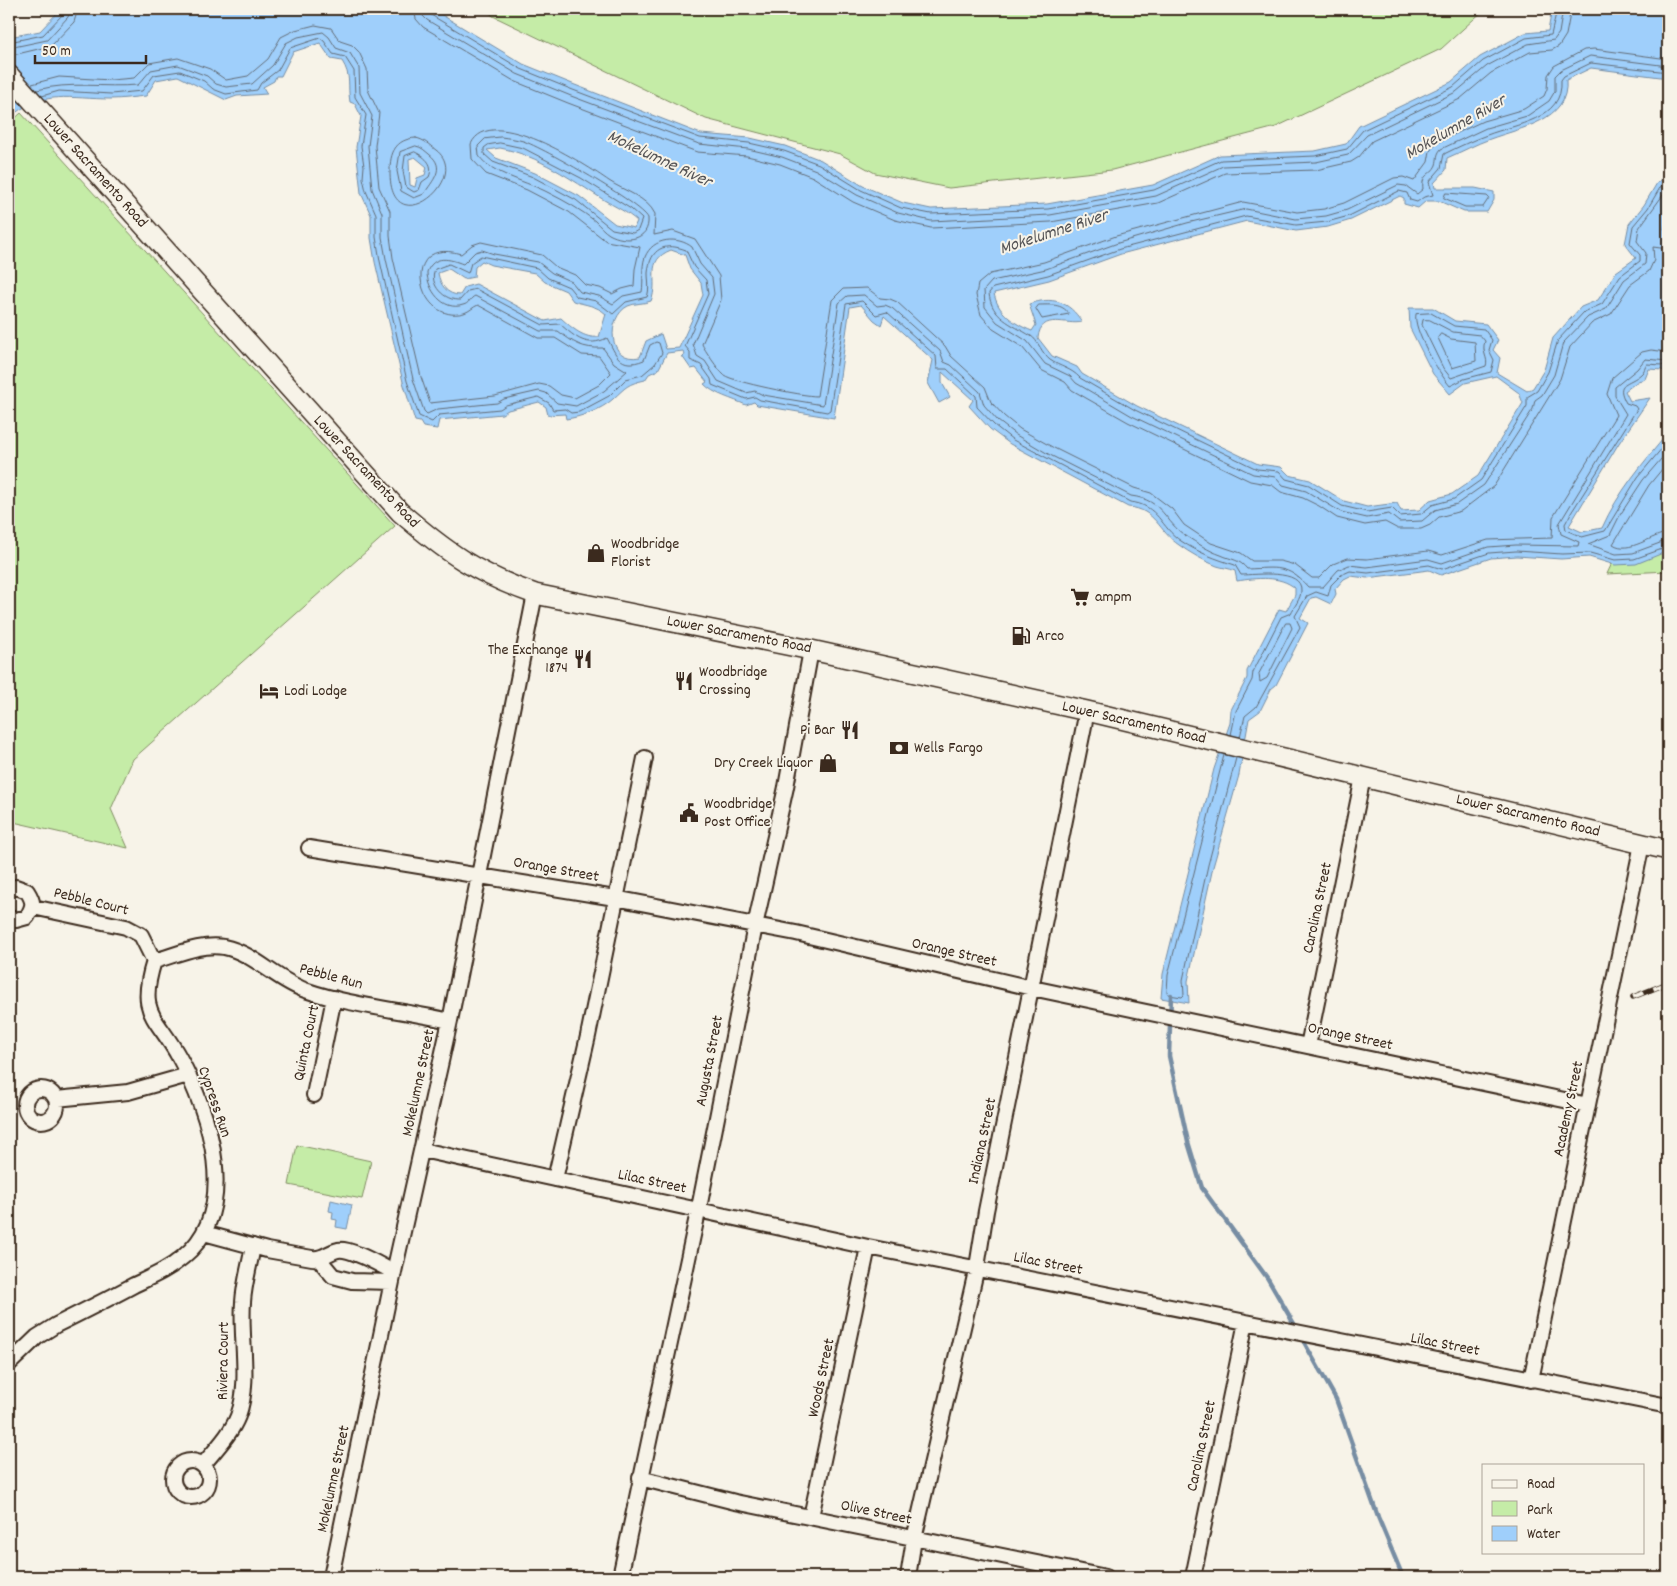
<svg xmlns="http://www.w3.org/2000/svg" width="1677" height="1586" font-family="Dekko,sans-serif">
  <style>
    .green { fill: #c5eca7; stroke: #808b62 }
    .water { fill: #9fcffb; stroke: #778da3; fill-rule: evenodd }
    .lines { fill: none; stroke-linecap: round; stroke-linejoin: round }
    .shore { stroke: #636c76; stroke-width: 1 }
    .stream { stroke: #778da3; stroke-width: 4.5 }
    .minor-casing { stroke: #3b2a1e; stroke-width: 18 }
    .secondary-casing { stroke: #3b2a1e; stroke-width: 22 }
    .minor { stroke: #f7f3e8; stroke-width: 14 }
    .secondary { stroke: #f7f3e8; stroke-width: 19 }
    .rail-casing { stroke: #3b2a1e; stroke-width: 5.5 }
    .rail { stroke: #f7f3e8; stroke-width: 4; stroke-dasharray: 11; stroke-linecap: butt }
    .labels { text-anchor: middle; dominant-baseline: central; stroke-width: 4; stroke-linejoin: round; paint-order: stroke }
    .street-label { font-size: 16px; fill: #3b2a1e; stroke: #f7f3e8 }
    .poi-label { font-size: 16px; fill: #3b2a1e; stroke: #f7f3e8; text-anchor: start }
    .water-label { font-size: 18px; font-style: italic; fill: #545355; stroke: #f7f3e8 }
  </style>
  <rect width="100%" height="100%" fill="#f7f3e8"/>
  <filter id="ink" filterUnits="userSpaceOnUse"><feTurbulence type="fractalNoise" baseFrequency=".02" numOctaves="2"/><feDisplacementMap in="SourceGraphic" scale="10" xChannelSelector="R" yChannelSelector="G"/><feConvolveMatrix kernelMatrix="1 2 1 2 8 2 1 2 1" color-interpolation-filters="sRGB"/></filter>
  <g filter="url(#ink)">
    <!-- green -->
    <path class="green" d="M485,9H1485L1441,49L1276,127L1112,170L949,188L875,173L840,154L706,119L493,16Z
      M21,113L395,526L133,759L111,809L128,848L9,821V124Z
      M1668,443V571L1607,574Z
      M297,1145L371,1161L362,1199L289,1185Z"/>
    <!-- water -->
    <path class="water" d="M64,9H432L523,64L575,85L701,134L750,138L785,146L821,160L863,186L903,203L931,209L1047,204L1153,185L1220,155L1315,151L1346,144L1359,126L1451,82L1480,57L1525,33L1548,31L1552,9H1668V78L1591,68L1566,80C1570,121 1519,128 1490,139C1476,144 1461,152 1447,158L1446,170L1434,183L1435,188H1475L1494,192V200L1487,212H1464L1439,201H1426L1418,208L1404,204V198L1400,196L1351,220L1328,227L1296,231L1247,221L1121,254L1049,280L994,293C997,312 1014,324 1032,331L1036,325L1029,304C1052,296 1069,301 1082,322C1067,326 1041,311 1038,338L1052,356L1077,367L1082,374L1137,406L1258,464L1281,467L1289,475L1310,480L1344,501L1367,507L1397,503L1401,511L1419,510L1430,500L1452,494L1478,476L1523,403L1519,393L1496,376L1465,383L1450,394L1433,374L1410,328L1409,308H1433L1455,321L1486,324L1498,340L1493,350L1500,358L1497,373L1527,391L1533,388L1544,370L1553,338L1581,307L1598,300L1616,272L1636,258L1625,244L1629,224L1644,205L1657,183L1668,174V215L1664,229L1668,231V350L1666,351L1668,374L1662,370L1649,369L1645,379L1638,381L1625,391L1630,401L1650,398L1619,443L1569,526L1582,532L1602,528C1618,492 1643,463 1668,433V551L1636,564L1615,565L1589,557L1561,559L1517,556L1491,558L1441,575L1429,570L1367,578L1350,576L1344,579L1335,589L1336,594L1331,604L1316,597L1311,598L1300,618L1308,623L1276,685L1271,689L1260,711L1249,719L1239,775L1213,867L1188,981L1189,1003L1161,998L1163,974L1214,769L1230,723L1231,710L1247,678V671L1279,609L1286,611L1295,595V588C1280,575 1256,578 1237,581L1235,571C1229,568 1223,568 1217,566C1204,561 1190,553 1179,545C1159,532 1156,509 1128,507L1010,444L990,429L969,406L973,400L942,372V383L950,397L939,403L928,383L933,360L884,316L881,325L874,320L861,305L850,307L834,418L757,405L754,402L746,405C733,399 713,394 704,384L707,382L696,368L691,369L682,356L685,355L683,351L667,353L658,370L649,374L645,380C627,384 626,387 613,399C601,410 581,417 566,419L565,414L548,415L546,407L539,402L508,410L502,414L439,420L437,429L423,427L420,422L415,421L403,382L375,262L371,238V215L361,193L356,147L361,116L355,104L350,102C347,85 352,77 342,61L331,59L320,43L293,52L281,76H276L274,81L263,87L267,94L237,96L226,100L178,76L156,80L146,96C134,97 123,99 111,99C70,99 43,89 9,118V37L40,31L58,12ZM500,148C538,155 572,180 604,200C616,207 627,212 637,221L634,228L615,224L579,196L535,173L496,158L487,150ZM415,157L427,167L425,175L417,178L415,187L410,185L409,159ZM671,250L685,255L690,269L701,283L703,295L679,348L666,349L661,334L646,341L640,357C607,364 606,317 628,306C634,303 644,304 651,301C660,281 643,261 671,250ZM482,261L491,265L535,273L545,282L566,291L573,301C585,305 596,305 606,314L599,337C584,339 572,328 561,318L545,321L476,284L465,287L460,295C447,295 440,285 438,273L449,269L464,279L474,277L475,267Z
      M331,1200L352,1205L347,1229L336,1227L337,1220L332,1219L333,1212L329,1211Z"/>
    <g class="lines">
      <!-- shore -->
      <path class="shore" d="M414,9L416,19L423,27L514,81L568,103L697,152L747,156L780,164L813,177L853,202L895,220L931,228L1051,222L1158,203L1225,173L1316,170L1351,162L1359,157L1372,141L1460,99L1491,73L1530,52L1552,50L1559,46L1566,35L1571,9
        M422,9L423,16L427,20L517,74L571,96L699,144L748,149L782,157L816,170L857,195L898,213L931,221L1050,215L1156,196L1223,166L1316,162L1348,155L1367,135L1456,92L1487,66L1528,44L1554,40L1559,33L1563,9
        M428,9L431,15L521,69L573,90L700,138L749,143L784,151L819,164L861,190L901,208L931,214L1048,209L1154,190L1221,160L1315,156L1347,149L1363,130L1453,87L1483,61L1526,38L1551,35L1557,9
        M9,42L43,35L63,14L64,9
        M9,48L47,40L68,17L71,9
        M9,56L51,46L74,22L78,9
        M1668,59L1594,49L1584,50L1554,66L1548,75L1547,89L1544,96L1524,109L1483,121L1436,143L1430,151L1428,162L1414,181L1403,177L1394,178L1344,203L1324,209L1297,212L1243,202L1116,236L1044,262L990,274L978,284L976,295L981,315L993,329L1022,347L1041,370L1065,382L1072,390L1128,422L1250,481L1272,485L1281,492L1303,498L1319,506L1337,518L1365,525L1385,522L1398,529H1421L1430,525L1439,517L1461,511L1494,486L1560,379L1570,347L1592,323L1611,314L1630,285L1649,271L1654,260L1653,247L1668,249
        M1668,66L1590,56L1561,70L1555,76V91L1549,101L1527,116L1486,128L1441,149C1436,155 1438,158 1436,165C1431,176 1421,173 1423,189L1417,194L1406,186L1398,185L1347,210L1326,216L1296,219L1246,209L1187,223L1118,243L1046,269L992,281L984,290L985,307L997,322L1027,341L1045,364L1070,376L1076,383L1132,416L1253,474L1276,477L1283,485L1306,491L1341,512L1367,518L1389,514L1399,522L1422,521L1435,510L1457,504L1484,485L1533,409L1535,400L1542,395L1554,375L1563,343L1588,317L1606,309L1624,280L1645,264L1646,253L1637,241L1639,228L1668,188
        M1668,72L1591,63L1564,76L1561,80C1564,120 1515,124 1487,135C1473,140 1458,147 1444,154L1441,168L1429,182L1433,195L1424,197L1417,202L1410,200L1407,193L1399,191L1349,216L1327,222L1296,225L1246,216L1120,249L1048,275L993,288L989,293C991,318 1012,324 1031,336C1038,340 1042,354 1050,360C1060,367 1071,368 1080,378L1135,410L1257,469L1279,471L1286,479L1309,485L1342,506L1367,512L1392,508L1400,516L1421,514L1432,505L1454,499L1481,480L1527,406V397L1537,391L1548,372L1558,340L1584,312L1602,304L1620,276L1640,261V255L1630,243L1633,226L1648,208L1661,186L1668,180
        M32,84L59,77L111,80L134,78L149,63L178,58L210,69L226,80L248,76L268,59L281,37L295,30L315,25L331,28L340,41L352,45L359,52L367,69L368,90L379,113L375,146L379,187L390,211V236L393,258L421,377L430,403L495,396L539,384L549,386L561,395L575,398L599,385L611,373L599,356L582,355L555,338H538L478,305C473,307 470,311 464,313C416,326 399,235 461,254L472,245L481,242L542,255L556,267L575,275L585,285L600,288L612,294L622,289L634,286L635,269L640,247L606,241L569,212L527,190L486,174L472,159L471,144C491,102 586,165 609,181C624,191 647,197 655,214L654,235L673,231L695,239L719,276L721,300L702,344C704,349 719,371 724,375C733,382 803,396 817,396L832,300L843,289L867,288L880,298L890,299L897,302L945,346L951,356L985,387L991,402L1004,416L1020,429L1054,448L1134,488L1151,493L1172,509L1184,525L1211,543L1241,553L1252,561H1280L1295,565L1312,578H1319L1333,564L1348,558L1367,559L1428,551L1442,555L1488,540L1552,538L1553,517L1616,415L1607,394L1612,378L1642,352L1651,350L1668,352
        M37,90C70,81 104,88 138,85L151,70L178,65L207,76L216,84L226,87L252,84L273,65L286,43L298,37L323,32L329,37L336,48L350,53L359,68L360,93L372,116L368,146L372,189L382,213V237L386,259L413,379L424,411L427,414L438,409L497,403L504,399L539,391L546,393L557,403L576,406L604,391L627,371L614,363L603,348C582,349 574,343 558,331H540L475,296C470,298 469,304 463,305C443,312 427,289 427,272C434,254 450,259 463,264L475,252L482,250L494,254L538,262L552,273L572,282L580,292L599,296L613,304L623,296L642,292C644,280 641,268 645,257C653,237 678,236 692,247L700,264L712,278L714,294L693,344L697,356L705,361L718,381L746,393L755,391L763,395L823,405L839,303L847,296L864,295L877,306L885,305L892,308L940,351L944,362L951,365L980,392L984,405L998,421L1016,435L1050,455L1131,496C1164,500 1164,522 1186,536C1197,543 1209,551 1221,555C1232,560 1239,559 1247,569C1276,568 1288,564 1308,587H1323L1338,570L1349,565L1367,567L1428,559L1442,563L1488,547L1516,545L1578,546L1579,542L1561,534L1559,524L1626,414L1615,396V387L1637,369L1645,359L1668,361
        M42,96L59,91L111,94L142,91L154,75L180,71L204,81L213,89L226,94L257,90L261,83L278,70L290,48L320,38L324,41L333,54L345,57L354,71L355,97L366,115L361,146L364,166L363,178L366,191L376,214V237L380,261L407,381L419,416L432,422L439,415L500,409L506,405L538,397L549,403L553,410L565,409L571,413L579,412L609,396L626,379L642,375L655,364L662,353L659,343L656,342L650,345L644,360C619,370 616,354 607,338C587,348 576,338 560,324L543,325L476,289L468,291L460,300C445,301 428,285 435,269L449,264L468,273L471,263L481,256L537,268L548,278L569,287L577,297L596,301L613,314L626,302L647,297C650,289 648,281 648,273C650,248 665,242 686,250L694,267L706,280L708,294L685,346L690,352V360L701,365L711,379L712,385L746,399L755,397L760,400L827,412L830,410L846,304L862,301L876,315L887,312L936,356L937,369H947L976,396L977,407L994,425L1013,440L1130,502C1159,505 1160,527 1181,541C1199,553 1216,559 1235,565L1241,575C1254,575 1303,568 1301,591C1301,598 1294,607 1291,613L1281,617L1253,672L1252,680L1236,711L1231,735
        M501,137C508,138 516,139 523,141C542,147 642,204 648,218C650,241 625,243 609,234C604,231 599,225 595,221C581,210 565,201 549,193C529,182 491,174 479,156L478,146L485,139Z
        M416,138C425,140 429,145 436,150C474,179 389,246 390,171C390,153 395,139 416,138Z
        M500,143L523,148L581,178L631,209L642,219L638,230L633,233L612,229L576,200L533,177L493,162L484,154V148L488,145Z
        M416,146C422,147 425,151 429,154C447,168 432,181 424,194L414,198L401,191L397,171L400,152Z
        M415,152C427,158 434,165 429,177L422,182L419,190L414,192L406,187L403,171L405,156Z
        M1446,193L1487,196L1489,198L1483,207H1465L1444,198Z
        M1039,305C1050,305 1062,303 1069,314L1042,319L1036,309Z
        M1431,313L1454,326L1484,329L1492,340L1489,350L1494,360L1491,372L1464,379L1450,386C1439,373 1412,329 1416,314Z
        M1430,320L1453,332L1480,335L1485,341C1481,353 1489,358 1486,366L1451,378L1443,368L1422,325L1423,320Z
        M1441,334L1451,339L1475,342L1476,361L1452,368L1438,338Z
        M1668,368L1662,365L1647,364C1645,367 1644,372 1641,374C1629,385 1614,381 1626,403L1635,406L1637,409L1571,513L1565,524L1566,530L1582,537L1605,531L1638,477L1668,441
        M1668,451L1643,480L1620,515L1610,535L1588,544L1616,554L1633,553L1668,540
        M1668,462L1649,485L1613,544C1629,555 1652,534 1668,533
        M1286,623H1290L1292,628L1267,678L1260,682L1259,674Z
        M1240,737L1245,716L1256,707L1300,627L1295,616L1307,596L1316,592L1328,596L1331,585L1341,575L1350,571L1368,573L1429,565L1442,569L1489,553L1516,551L1562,554L1590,553L1615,560L1634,559L1668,547
        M1224,755L1168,975L1167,992L1169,995L1182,997L1184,995L1183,980L1208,865L1236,758"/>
      <!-- stream -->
      <path class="stream" d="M1171,995L1169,1056L1188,1142L1202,1188L1268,1279L1297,1329
        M1300,1335L1336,1399L1378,1517L1403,1577"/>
      <!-- minor casing -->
      <g class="minor-casing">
        <path id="minor" d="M309,848L615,898L796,933L1032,988L1588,1105
          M9,890L16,887L27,891C34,902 34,905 27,917L16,920L9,917
          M33,907L126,927L141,935L154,961
          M154,961C176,955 201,943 224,947C254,953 276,980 305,990C351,1006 403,1010 450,1021
          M1308,1046L1363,777
          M25 1105a16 16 0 1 1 32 0a16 16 0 1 1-32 0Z
          M314,1095L334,998
          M56,1099L128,1092L188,1075
          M422,1150L868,1247L1668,1406
          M555,1179L588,1036L645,758
          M204,1233L267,1250L312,1258C323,1260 328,1252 338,1250C352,1248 381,1266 394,1272
          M319,1259L333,1276L352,1281L392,1282
          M9,1364L37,1337L56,1325C82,1312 108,1299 134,1285C151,1277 168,1270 183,1257C241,1210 210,1113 179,1057C156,1015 137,1015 154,961
          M1531,1380L1642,844
          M173 1479a18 18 0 1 1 36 0a18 18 0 1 1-36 0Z
          M203,1465C215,1450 231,1434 238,1416C251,1381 240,1339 243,1302C244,1284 250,1264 253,1246
          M640,1478L735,1502L1106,1577
          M811,1517L868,1247
          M331,1577L394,1272L450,1021L535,594
          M620,1577L701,1198L755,926L786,787L811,650
          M908,1577L914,1539L977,1267L986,1211L1087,711
          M1193,1577L1246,1322"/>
      </g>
      <!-- secondary casing -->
      <g class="secondary-casing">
        <path id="secondary" d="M9,75L400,512C446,552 477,574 535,594L811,650L1087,711L1668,850"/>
      </g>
      <!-- minor -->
      <use href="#minor" class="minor"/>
      <!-- secondary -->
      <use href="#secondary" class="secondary"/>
      <!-- rail casing -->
      <g class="rail-casing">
        <path id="rail" d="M1633,997L1668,983"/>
      </g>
      <!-- rail -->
      <use href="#rail" class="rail"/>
    </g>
  </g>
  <!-- icons -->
  <defs>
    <g id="shop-bare" transform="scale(1.5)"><path d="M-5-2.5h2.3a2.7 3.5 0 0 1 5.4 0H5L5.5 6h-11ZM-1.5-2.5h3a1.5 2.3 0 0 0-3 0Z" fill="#3b2a1e" stroke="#f7f3e8" stroke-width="2.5" paint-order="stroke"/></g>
    <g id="supermarket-bare" transform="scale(1.5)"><path d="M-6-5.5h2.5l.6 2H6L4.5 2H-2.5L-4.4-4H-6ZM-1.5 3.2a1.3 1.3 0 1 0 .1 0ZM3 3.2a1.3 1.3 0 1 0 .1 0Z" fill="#3b2a1e" stroke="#f7f3e8" stroke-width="2.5" paint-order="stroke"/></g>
    <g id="fuel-bare" transform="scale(1.5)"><path d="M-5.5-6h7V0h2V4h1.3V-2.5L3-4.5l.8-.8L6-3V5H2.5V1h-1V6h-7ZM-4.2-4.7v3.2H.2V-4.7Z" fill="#3b2a1e" stroke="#f7f3e8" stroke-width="2.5" paint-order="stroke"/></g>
    <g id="restaurant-bare" transform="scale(1.5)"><path d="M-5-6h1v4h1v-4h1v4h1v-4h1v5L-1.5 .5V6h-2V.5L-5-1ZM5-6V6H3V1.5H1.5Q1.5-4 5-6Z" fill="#3b2a1e" stroke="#f7f3e8" stroke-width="2.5" paint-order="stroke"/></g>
    <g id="hotel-bare" transform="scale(1.5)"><path d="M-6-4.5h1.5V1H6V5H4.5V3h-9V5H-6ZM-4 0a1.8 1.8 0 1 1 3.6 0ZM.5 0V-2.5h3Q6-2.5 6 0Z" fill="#3b2a1e" stroke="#f7f3e8" stroke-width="2.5" paint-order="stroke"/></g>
    <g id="bank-bare" transform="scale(1.5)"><path d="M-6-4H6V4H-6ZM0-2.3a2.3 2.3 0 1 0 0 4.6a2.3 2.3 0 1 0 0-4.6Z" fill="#3b2a1e" stroke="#f7f3e8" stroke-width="2.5" paint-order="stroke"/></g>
    <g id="civic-bare" transform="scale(1.5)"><path d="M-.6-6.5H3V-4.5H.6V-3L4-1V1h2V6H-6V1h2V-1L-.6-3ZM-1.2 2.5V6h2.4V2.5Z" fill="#3b2a1e" stroke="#f7f3e8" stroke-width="2.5" paint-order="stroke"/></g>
  </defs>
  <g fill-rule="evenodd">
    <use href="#shop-bare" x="596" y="553"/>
    <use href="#supermarket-bare" x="1080" y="597"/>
    <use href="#fuel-bare" x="1021" y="636"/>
    <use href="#restaurant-bare" x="583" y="659"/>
    <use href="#restaurant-bare" x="684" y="681"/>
    <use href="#hotel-bare" x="269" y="691"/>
    <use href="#restaurant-bare" x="850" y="730"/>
    <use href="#bank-bare" x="899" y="748"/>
    <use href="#shop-bare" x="828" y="763"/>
    <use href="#civic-bare" x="689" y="813"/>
  </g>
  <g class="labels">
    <!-- street labels -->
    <g class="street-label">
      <text transform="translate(95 171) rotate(48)">Lower Sacramento Road</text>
      <text transform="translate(366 472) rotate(47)">Lower Sacramento Road</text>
      <text transform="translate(739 635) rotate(11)">Lower Sacramento Road</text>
      <text transform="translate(1134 723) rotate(13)">Lower Sacramento Road</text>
      <text transform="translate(1528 816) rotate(13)">Lower Sacramento Road</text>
      <text transform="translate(556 870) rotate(10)">Orange Street</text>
      <text transform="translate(91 902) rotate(14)">Pebble Court</text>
      <text transform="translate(1318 908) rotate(-78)">Carolina Street</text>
      <text transform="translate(954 953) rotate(13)">Orange Street</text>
      <text transform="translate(331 977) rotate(15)">Pebble Run</text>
      <text transform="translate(1350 1037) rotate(12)">Orange Street</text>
      <text transform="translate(307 1043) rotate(-78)">Quinta Court</text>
      <text transform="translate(710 1061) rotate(-79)">Augusta Street</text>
      <text transform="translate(419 1083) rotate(-78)">Mokelumne Street</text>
      <text transform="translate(214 1102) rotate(71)">Cypress Run</text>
      <text transform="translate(1569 1109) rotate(-78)">Academy Street</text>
      <text transform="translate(983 1141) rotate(-78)">Indiana Street</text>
      <text transform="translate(652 1182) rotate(12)">Lilac Street</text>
      <text transform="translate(1048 1264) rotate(11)">Lilac Street</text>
      <text transform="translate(1445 1345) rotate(11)">Lilac Street</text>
      <text transform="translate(224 1361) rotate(-89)">Riviera Court</text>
      <text transform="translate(822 1378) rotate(-78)">Woods Street</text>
      <text transform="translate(1202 1446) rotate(-78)">Carolina Street</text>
      <text transform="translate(334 1479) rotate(-78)">Mokelumne Street</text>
      <text transform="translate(876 1513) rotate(12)">Olive Street</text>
    </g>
    <!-- poi labels -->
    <g class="poi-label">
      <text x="611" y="544">Woodbridge<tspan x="611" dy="18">Florist</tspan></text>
      <text x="1095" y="597">ampm</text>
      <text x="1036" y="636">Arco</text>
      <text x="568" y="650" text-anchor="end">The Exchange<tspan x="568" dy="18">1874</tspan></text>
      <text x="699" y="672">Woodbridge<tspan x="699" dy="18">Crossing</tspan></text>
      <text x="284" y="691">Lodi Lodge</text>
      <text x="835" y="730" text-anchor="end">Pi Bar</text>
      <text x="914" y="748">Wells Fargo</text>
      <text x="813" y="763" text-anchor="end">Dry Creek Liquor</text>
      <text x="704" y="804">Woodbridge<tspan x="704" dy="18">Post Office</tspan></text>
    </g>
    <!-- water labels -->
    <g class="water-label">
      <text transform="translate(1456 128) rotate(-30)">Mokelumne River</text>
      <text transform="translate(659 160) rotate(25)">Mokelumne River</text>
      <text transform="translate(1054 233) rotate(-18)">Mokelumne River</text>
    </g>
  </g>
  <!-- margin -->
  <rect width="1677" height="1586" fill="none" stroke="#f7f3e8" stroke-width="30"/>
  <rect x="15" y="15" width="1647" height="1556" fill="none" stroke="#3b2a1e" stroke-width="2" filter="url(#ink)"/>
  <!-- legend -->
  <rect x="1482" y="1464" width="162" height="90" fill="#f7f3e8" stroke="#aca397"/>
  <rect x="1492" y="1480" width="25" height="8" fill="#f7f3e8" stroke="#aca397"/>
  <text x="1527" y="1488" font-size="15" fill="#3b2a1e">Road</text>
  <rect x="1492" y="1501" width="25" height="15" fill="#c5eca7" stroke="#aca397"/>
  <text x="1527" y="1514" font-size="15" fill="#3b2a1e">Park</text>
  <rect x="1492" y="1526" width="25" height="15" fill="#9fcffb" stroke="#aca397"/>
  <text x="1527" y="1538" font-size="15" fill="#3b2a1e">Water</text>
  <!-- scale -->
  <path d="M35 55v8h111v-8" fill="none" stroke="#3b2a1e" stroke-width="2.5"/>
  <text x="42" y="55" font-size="15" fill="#3b2a1e" stroke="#f7f3e8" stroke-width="4" paint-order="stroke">50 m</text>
</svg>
